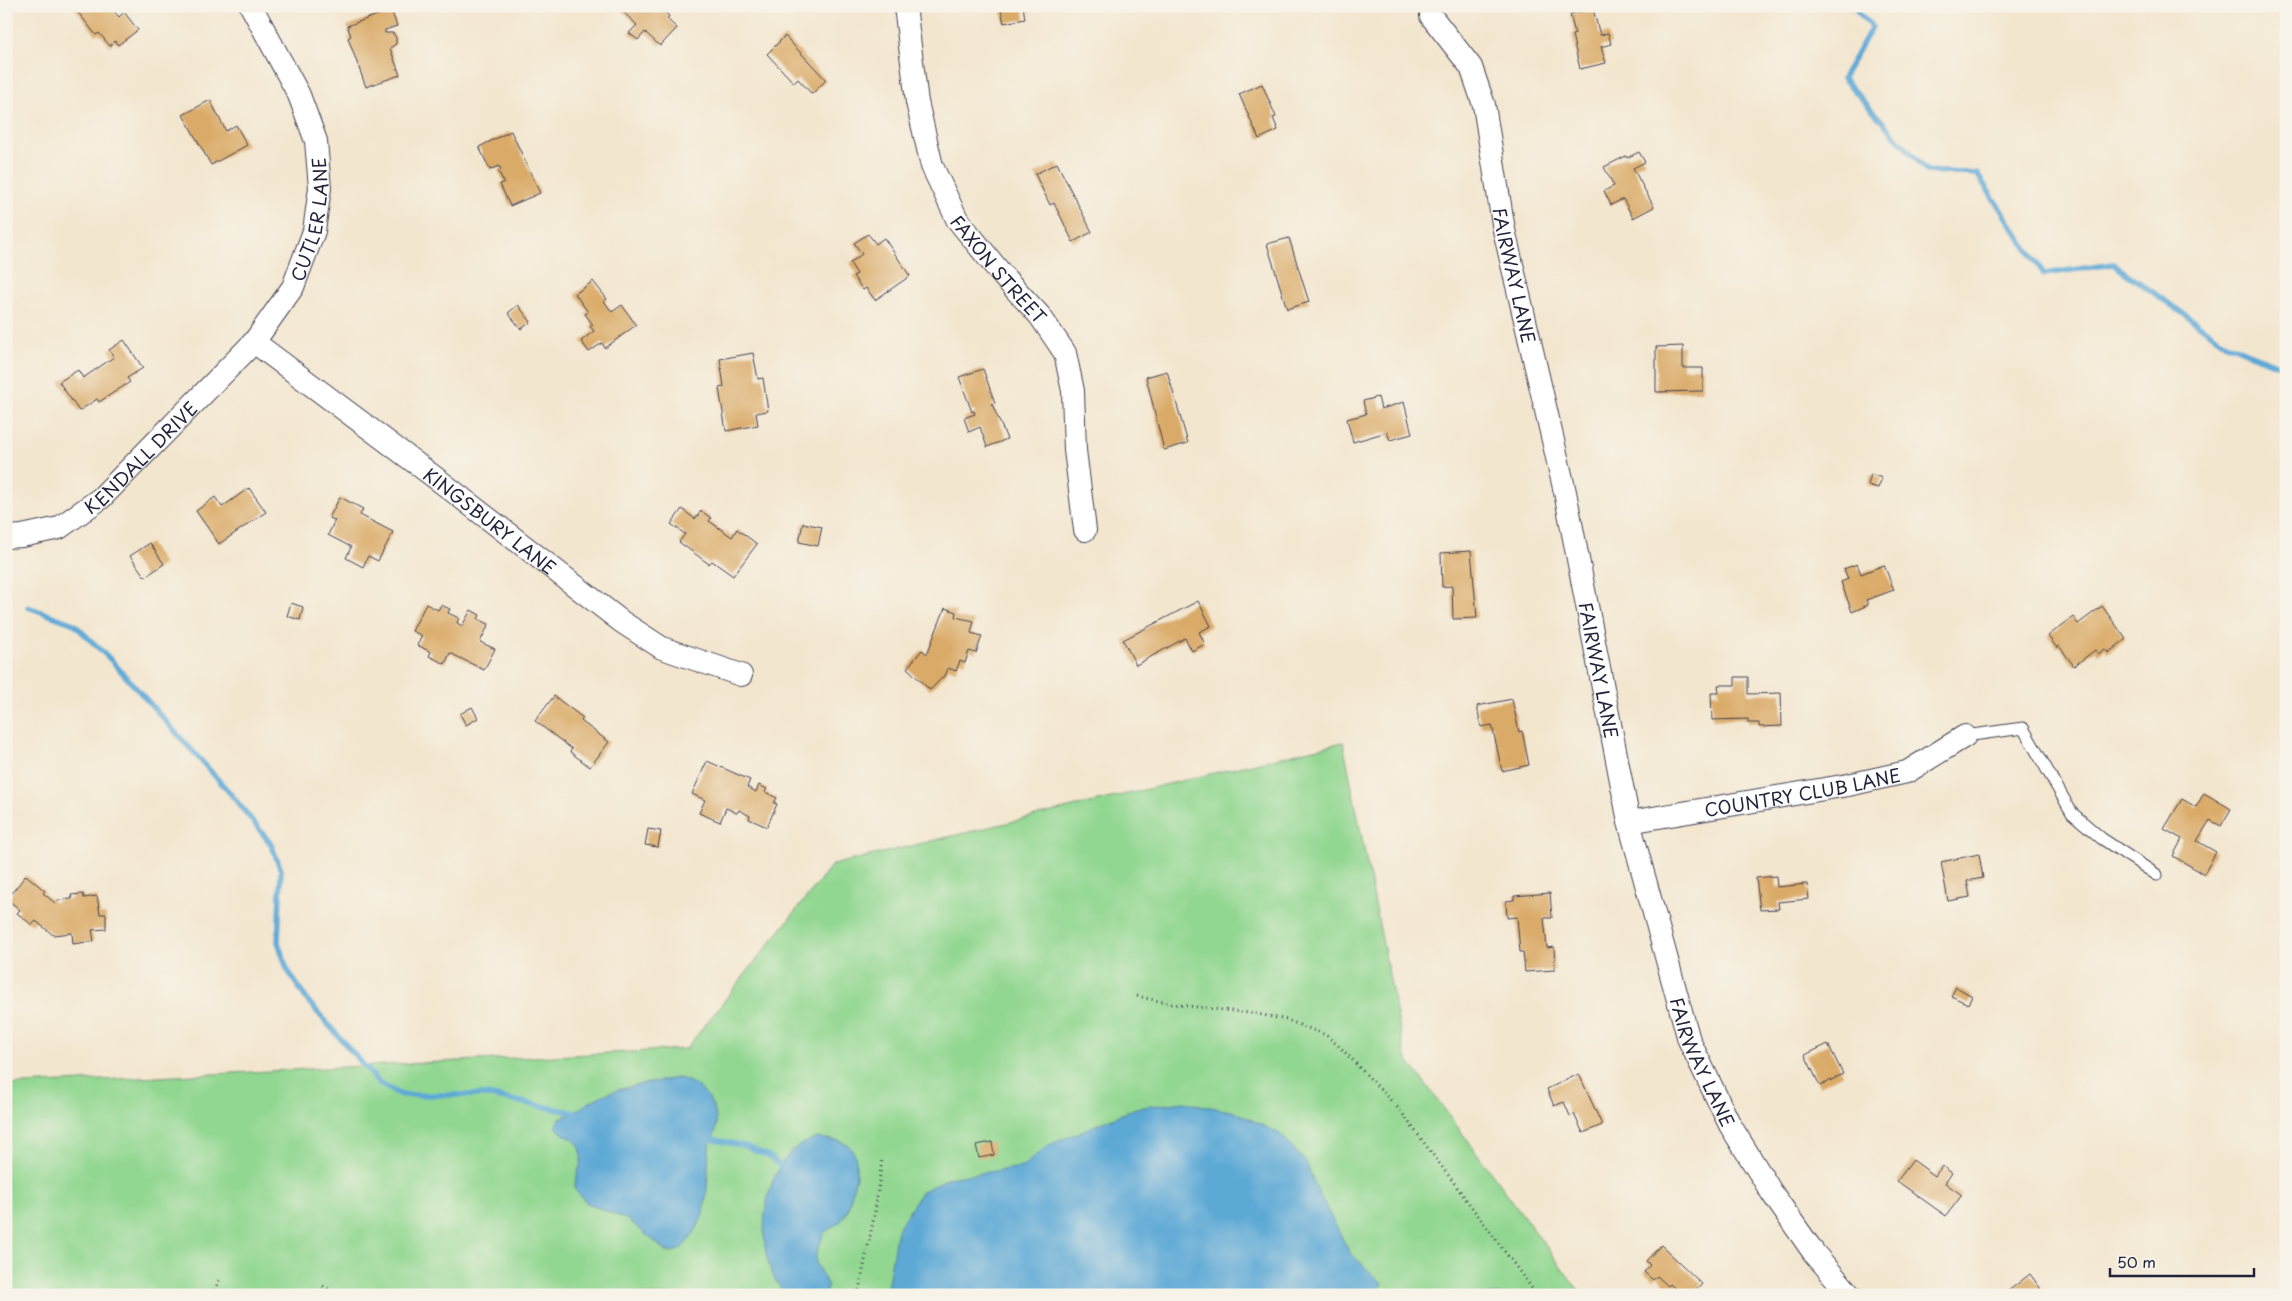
<svg xmlns="http://www.w3.org/2000/svg" width="2292" height="1301" font-family="'Playpen Sans',sans-serif">
  <style>
    .green { fill: #92d791; stroke: #5a7c66 }
    .water { fill: #5da9d6; stroke: #406688 }
    .lines { fill: none; stroke-linecap: round; stroke-linejoin: round }
    .stream { stroke: #5da9d6; stroke-width: 5.5 }
    .building { fill: #daaa68 }
    .service-casing { stroke: #413f51; stroke-width: 13 }
    .minor-casing { stroke: #413f51; stroke-width: 24 }
    .path { stroke: #413f51; stroke-width: 3; stroke-dasharray: 1 4; stroke-linecap: butt }
    .service { stroke: #fff; stroke-width: 11 }
    .minor { stroke: #fff; stroke-width: 22 }
    .labels { text-anchor: middle; dominant-baseline: central; stroke-width: 5; stroke-linejoin: round; paint-order: stroke }
    .street-label { font-size: 18px; fill: #22223b; stroke: #f7f3e8 }
  </style>
  <rect width="100%" height="100%" fill="#f7f3e8"/>
  <filter id="ink" filterUnits="userSpaceOnUse"><feTurbulence type="fractalNoise" baseFrequency=".02" numOctaves="2"/><feDisplacementMap in="SourceGraphic" scale="10" xChannelSelector="R" yChannelSelector="G"/><feConvolveMatrix kernelMatrix="1 2 1 2 8 2 1 2 1" color-interpolation-filters="sRGB"/></filter>
  <filter id="wash" filterUnits="userSpaceOnUse"><feTurbulence type="fractalNoise" baseFrequency=".0096" numOctaves="4" result="noise"/><feDisplacementMap in="SourceGraphic" scale="20" xChannelSelector="R" yChannelSelector="G"/><feGaussianBlur stdDeviation="1.12" result="paint"/><feColorMatrix in="noise" values="0 0 0 0 0 0 0 0 0 0 0 0 0 0 0 0 0 1.4 0 .05"/><feComposite in="paint" operator="in"/></filter>
  <g filter="url(#wash)">
    <rect width="100%" height="100%" fill="#f3e6cf"/>
    <!-- green -->
    <path class="green" d="M1343,742L1405,1056L1582,1295H6V1085L686,1049L832,865Z"/>
    <!-- water -->
    <path class="water" d="M678,1078C700,1082 719,1104 716,1128C716,1135 709,1142 709,1149C707,1180 710,1217 688,1241C681,1249 677,1254 666,1251L628,1220L587,1203L574,1189C576,1171 591,1150 571,1138C564,1134 559,1133 556,1125L559,1119C574,1114 584,1104 599,1097C616,1088 658,1081 678,1078Z
      M1184,1102L1236,1112L1280,1134L1305,1161L1321,1198L1350,1253L1383,1284L1375,1295H886L897,1230L921,1192L948,1178L1022,1167L1049,1145L1136,1108Z
      M818,1138L840,1141L849,1146L854,1153L856,1160V1177L848,1209L842,1220L824,1233L816,1255V1263L828,1286L824,1295H787C751,1263 759,1171 800,1145C805,1142 812,1140 818,1138Z"/>
    <g class="lines">
      <!-- stream -->
      <path class="stream" d="M1853,6L1872,27L1843,78L1927,171L1977,174L2044,274L2113,264L2226,344L2286,368
        M28,607L74,624L111,660L230,793L271,844L281,870L278,942L287,969L307,1000L380,1084L401,1095H486L581,1114
        M706,1138L745,1146L772,1158L785,1171"/>
    </g>
    <g id="blocks">
      <!-- building -->
      <path class="building" d="M73,6H110L119,17L124,12L138,30L118,45L115,41L110,46L99,33L96,35Z
        M617,6H653L658,11L660,8L669,16L667,19L677,28L660,46L645,32L638,40L629,33L637,25Z
        M1000,6H1023L1025,19L1004,23Z
        M1593,9L1600,35L1608,33L1611,44L1601,47L1606,63L1580,69L1572,35L1575,34L1570,14Z
        M391,10L397,26L385,30V33H393L396,38V44L390,48L400,75L366,87L348,38L351,36L347,26Z
        M785,36L826,80L812,94L798,79L794,83L767,54Z
        M1262,84L1276,117L1273,118L1278,130L1259,139L1239,94Z
        M210,100L226,131L236,125L247,145L211,165L183,115Z
        M511,131L540,193L510,206L500,184L504,182L498,171L501,170L499,166L490,170L479,147Z
        M1639,152L1645,162L1633,168L1654,207L1633,218L1623,199L1611,205L1604,191L1614,186L1604,167L1626,156L1627,158Z
        M1057,163L1092,232L1073,242L1054,203L1050,205L1035,174Z
        M868,234L876,244L884,238L910,276L875,300L866,288L863,290L853,276L857,274L850,263L862,254L854,243Z
        M1289,238L1309,302L1287,309L1267,244Z
        M593,281L607,299L604,301L612,312L622,305L636,325L605,348L602,343L589,352L581,341L594,331L590,326L593,325L585,314L588,312L575,294Z
        M518,305L531,322L521,329L508,313Z
        M124,340L143,368L127,378L130,382L99,402L97,399L79,411L59,382L78,370L83,378L114,357L109,350Z
        M1683,346V368H1703V391L1656,392V347Z
        M753,353L758,379L763,378L768,411L756,413L758,425L726,431L719,388L724,387L720,359Z
        M983,369L995,403L992,404L1007,439L987,447L980,427L969,432L964,418L975,414L974,411L972,412L959,377Z
        M1167,371L1188,443L1164,450L1146,377Z
        M1378,397L1381,409L1404,402L1412,434L1390,440L1387,432L1353,442L1347,419L1366,414L1363,401Z
        M1871,474L1882,478L1878,488L1868,485Z
        M249,488L266,512L219,544L196,511L215,497L222,507Z
        M340,497L363,509L360,515L393,532L378,561L368,556L363,567L346,558L351,547L328,535L335,520L329,518Z
        M682,509L695,519L701,511L711,518L709,521L732,537L737,529L757,544L733,576L712,561L709,564L679,542L685,534L671,524Z
        M803,523L822,527L818,546L799,542Z
        M150,543L164,564L145,577L130,556Z
        M1471,551L1477,618L1453,619L1452,586L1442,587L1441,553Z
        M1857,564L1861,574L1884,565L1894,590L1866,600L1868,605L1852,612L1841,582L1848,579L1844,569Z
        M1198,601L1211,626L1199,632L1205,644L1192,651L1185,638L1136,665L1123,640Z
        M291,603L303,607L300,620L287,616Z
        M426,604L438,610L441,605L450,609L448,613L459,618L457,623L462,626L471,610L480,615L478,619L489,624L480,642L495,649L484,670L450,653L445,664L429,656L431,652L417,645L422,636L412,631Z
        M2102,606L2126,639L2108,653L2105,649L2098,654L2095,650L2074,666L2059,646L2057,648L2048,636L2073,617L2078,624Z
        M945,608L956,612L955,617L974,621L971,633L982,636L976,653L969,651L965,663L960,661L956,671L948,668L946,674L930,690L907,668L922,650L927,654Z
        M1735,677H1748V694L1781,693L1782,726L1759,727V723H1748V719L1712,720L1711,693H1719L1718,685H1735Z
        M554,696L583,718L581,721L609,742L590,767L570,752L572,749L535,721Z
        M1512,699L1519,732L1522,731L1529,765L1502,771L1492,725L1481,727L1477,706Z
        M472,707L478,718L466,725L460,714Z
        M707,761L750,780L747,787L756,792L759,785L767,789L765,792L777,798L774,803L777,804L767,827L749,819L750,816L739,810L737,813L726,808L720,822L699,813L705,800L692,794Z
        M2204,793L2231,809L2221,826L2210,820L2197,841L2216,852L2204,874L2173,856L2182,839L2164,829L2182,799L2196,807Z
        M648,829L661,831L658,847L645,845Z
        M1979,854L1983,878L1967,881L1970,897L1948,901L1941,862Z
        M26,875L45,891L43,893L55,903L58,900L72,899L71,895L83,894L84,898L97,896L100,914H106V929L92,930L94,941L73,944L72,933L53,935L36,921L32,925L17,913L20,910L7,899Z
        M1776,876L1777,887L1807,884L1809,899L1778,902L1779,909L1760,910L1756,878Z
        M1550,893L1552,918H1544L1547,948L1554,947L1555,970L1525,972L1523,952H1520L1517,917L1507,918L1506,901L1514,900V896Z
        M1956,987L1972,996L1968,1004L1951,996Z
        M1828,1044L1843,1074L1820,1086L1805,1055Z
        M1579,1074L1602,1125L1583,1133L1574,1114L1570,1116L1564,1102L1554,1106L1547,1089Z
        M992,1142L994,1155L979,1158L976,1145Z
        M1913,1160L1935,1176L1942,1166L1952,1173L1945,1183L1962,1195L1946,1216L1897,1181Z
        M1661,1245L1702,1284L1692,1295H1682L1670,1284L1668,1286L1657,1276L1653,1280L1644,1272L1650,1265L1646,1261Z
        M2030,1274L2041,1289L2034,1295H2003Z"/>
    </g>
  </g>
  <g filter="url(#ink)">
    <use href="#blocks" fill-opacity="0" stroke="#413f51" stroke-width="1"/>
    <g class="lines">
      <!-- service casing -->
      <g class="service-casing">
        <path id="service" d="M1965,736L2023,728L2072,813L2101,838L2157,875"/>
      </g>
      <!-- minor casing -->
      <g class="minor-casing">
        <g id="minor">
          <path id="s1" d="M905,6L917,102L932,166L957,219L1003,276L1040,316L1065,353L1073,391L1075,450L1085,530"/>
          <path id="s2" d="M1431,16L1471,67L1484,105L1504,230L1565,492L1629,822L1689,1040L1730,1125L1772,1193L1814,1253L1850,1295"/>
          <path id="s3" d="M254,342L441,482L622,622L662,648L741,675"/>
          <path id="s4" d="M6,537L22,536L59,528L101,498L254,342L293,287L314,231L320,188L316,141L299,95L251,6"/>
          <path id="s5" d="M1629,822L1848,785L1907,772L1965,736"/>
        </g>
      </g>
      <!-- path -->
      <path class="path" d="M1137,996L1171,1004L1258,1014L1287,1020L1326,1035L1341,1048L1399,1109L1537,1295
        M323,1286L339,1295
        M213,1295L219,1280
        M858,1295L875,1212L882,1159"/>
      <!-- service -->
      <use href="#service" class="service"/>
      <!-- minor -->
      <use href="#minor" class="minor"/>
    </g>
  </g>
  <g class="labels">
    <!-- street labels -->
    <g class="street-label">
      <text stroke="none"><textPath href="#s4" startOffset="462">CUTLER LANE</textPath></text>
      <text stroke="none"><textPath href="#s1" startOffset="286">FAXON STREET</textPath></text>
      <text stroke="none"><textPath href="#s2" startOffset="278">FAIRWAY LANE</textPath></text>
      <text stroke="none"><textPath href="#s4" startOffset="162">KENDALL DRIVE</textPath></text>
      <text stroke="none"><textPath href="#s3" startOffset="296">KINGSBURY LANE</textPath></text>
      <text stroke="none"><textPath href="#s2" startOffset="682">FAIRWAY LANE</textPath></text>
      <text stroke="none"><textPath href="#s5" startOffset="176">COUNTRY CLUB LANE</textPath></text>
      <text stroke="none"><textPath href="#s2" startOffset="1088">FAIRWAY LANE</textPath></text>
    </g>
  </g>
  <!-- margin -->
  <rect width="2292" height="1301" fill="none" stroke="#f7f3e8" stroke-width="25"/>
  <!-- scale -->
  <path d="M2110 1268v8h144v-8" fill="none" stroke="#22223b" stroke-width="2.5"/>
  <text x="2117" y="1268" font-size="15" fill="#22223b" stroke="#f7f3e8" stroke-width="4" paint-order="stroke">50 m</text>
</svg>
